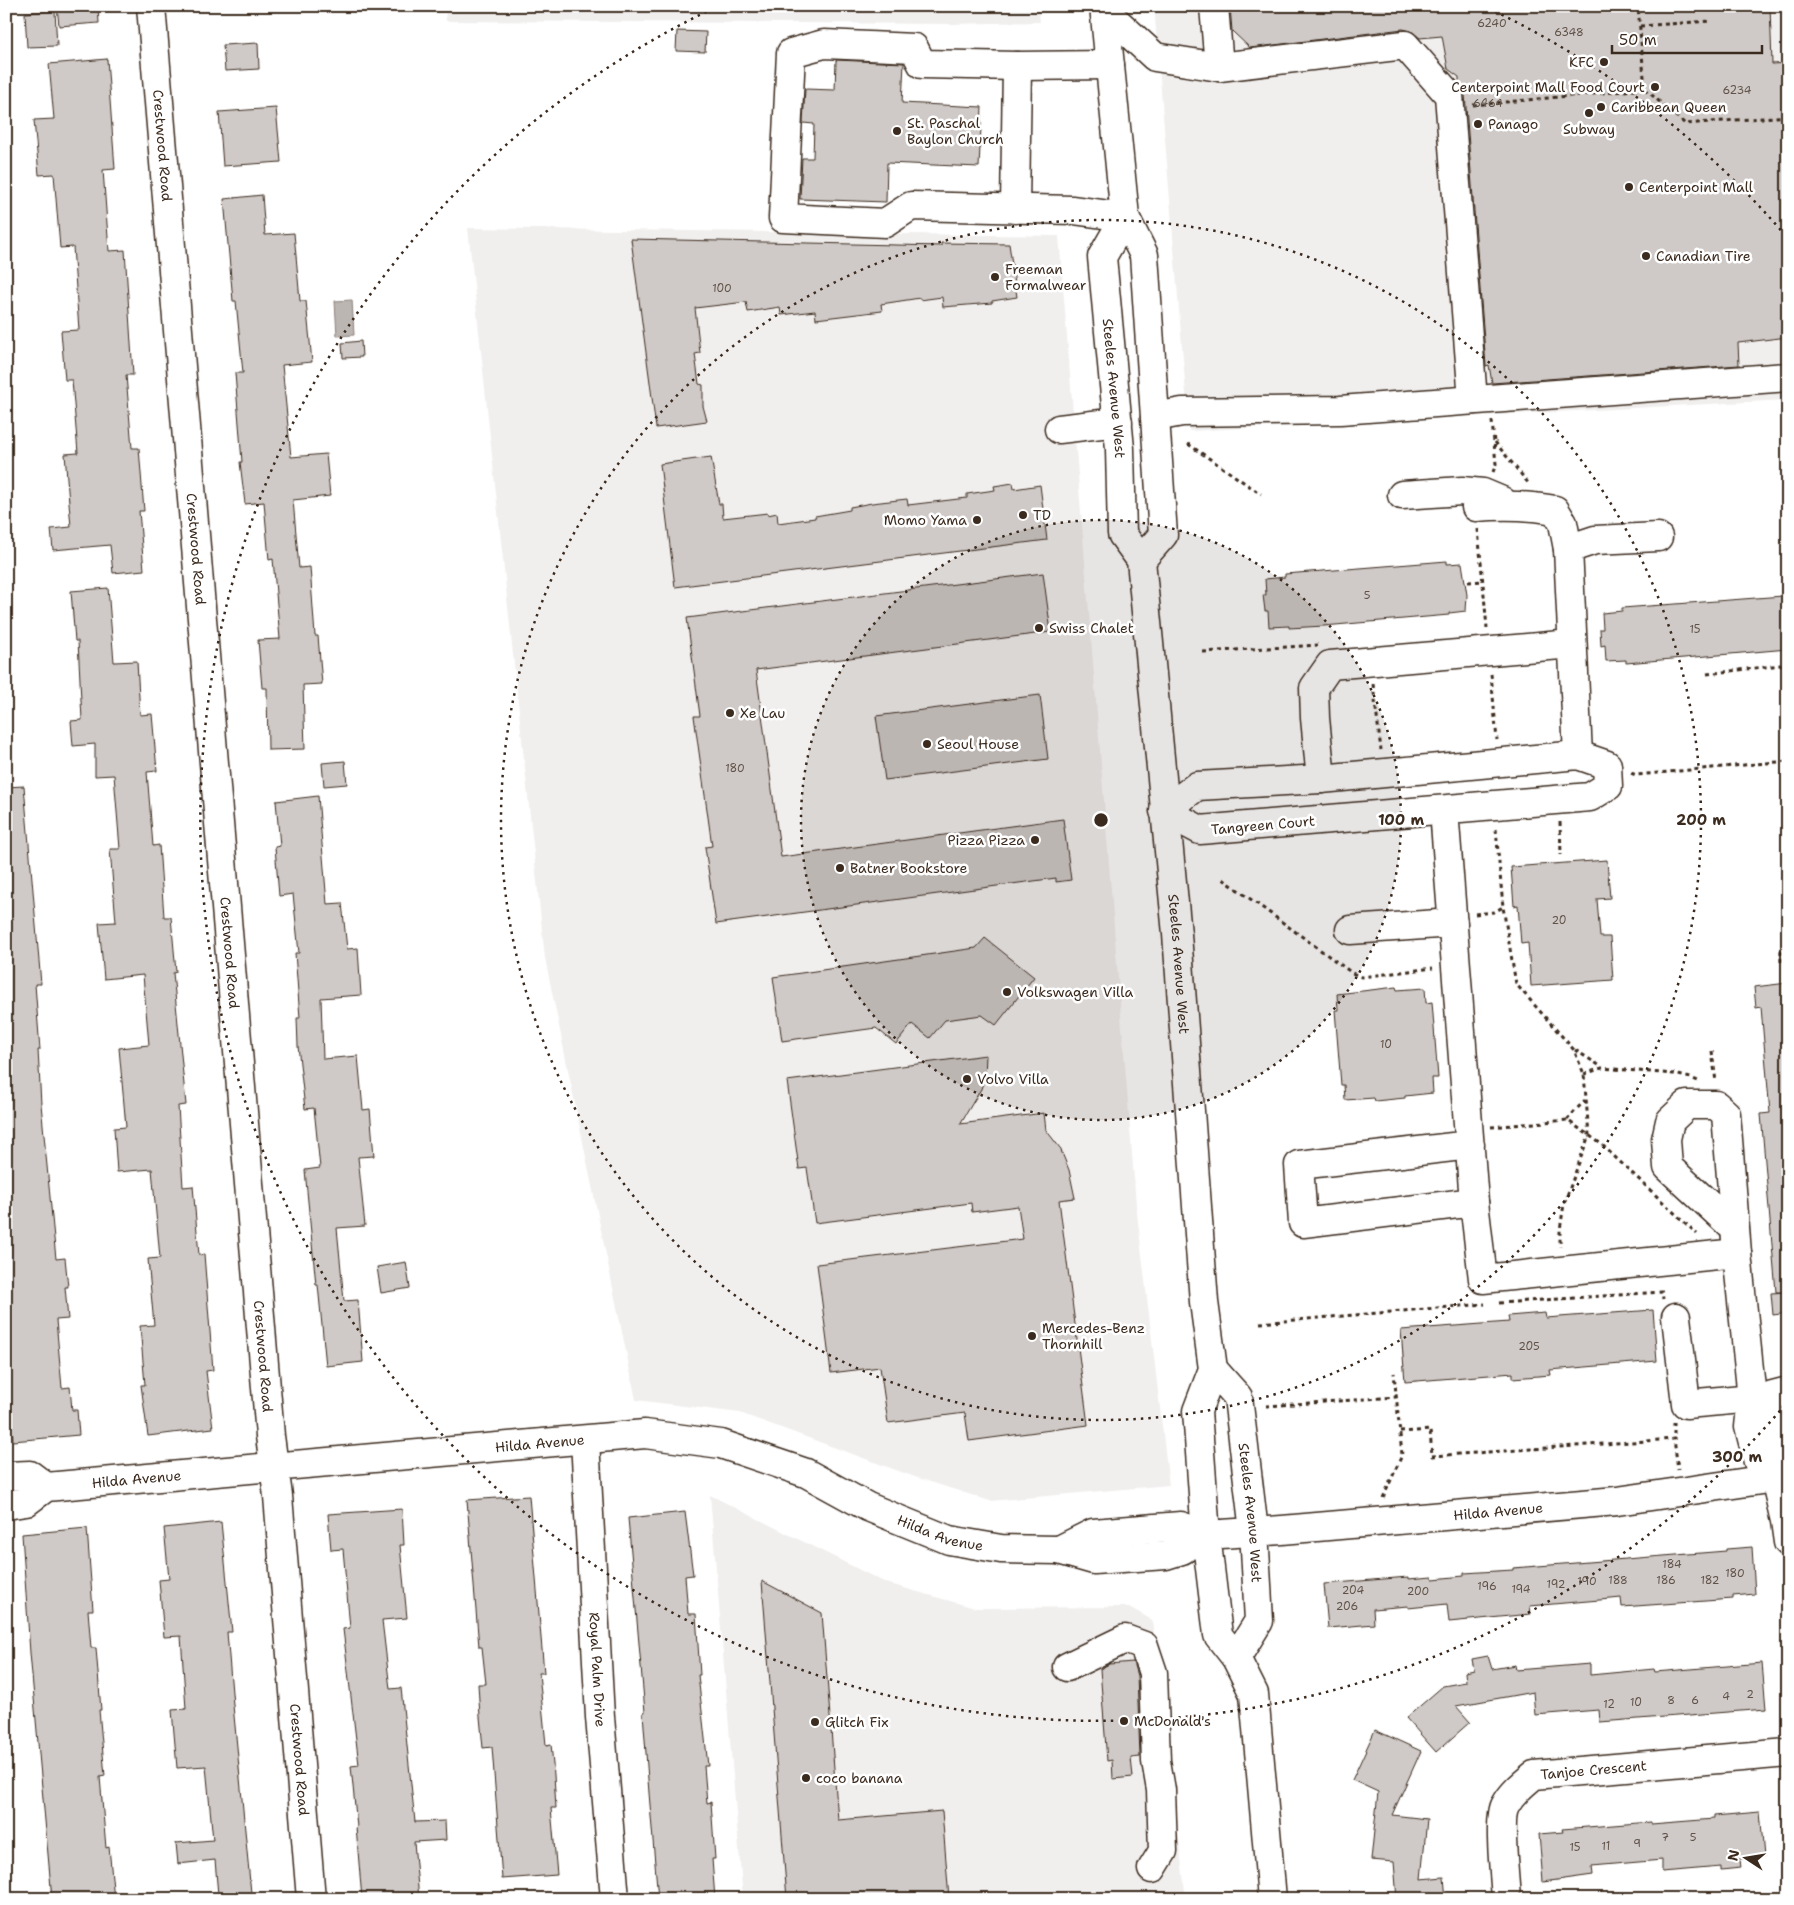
<svg xmlns="http://www.w3.org/2000/svg" width="1794" height="1905" font-family="'Shantell Sans',sans-serif">
  <style>
    .built { fill: #f1efee }
    .water { fill: #bcb6b3; stroke: #887e77 }
    .building { fill: #cfcac7; stroke: #3b2a1e }
    .lines { fill: none; stroke-linecap: round; stroke-linejoin: round }
    .minor-casing { stroke: #3b2a1e; stroke-width: 31 }
    .major-casing { stroke: #3b2a1e; stroke-width: 31 }
    .path { stroke: #3b2a1e; stroke-width: 3; stroke-dasharray: 4 4; stroke-linecap: butt }
    .minor { stroke: #fff; stroke-width: 28 }
    .major { stroke: #fff; stroke-width: 28 }
    .ring { fill: none; stroke: #3b2a1e; stroke-width: 2.5; stroke-dasharray: 2.5 5 }
    .poi-dot { fill: #3b2a1e; stroke: #fff; stroke-width: 2 }
    .labels { text-anchor: middle; dominant-baseline: central; stroke-width: 5; stroke-linejoin: round; paint-order: stroke }
    .number-label { font-size: 11px; fill: #605248 }
    .poi-label { font-size: 14px; fill: #3b2a1e; stroke: #fff; text-anchor: start }
    .street-label { font-size: 14px; fill: #3b2a1e; stroke: #fff }
    .centre { fill: #3b2a1e; stroke: #fff; stroke-width: 2.5 }
    .ring-label { font-size: 15px; text-anchor: middle; font-weight: bold; fill: #3b2a1e; stroke: #fff; stroke-width: 5; stroke-linejoin: round; paint-order: stroke }
  </style>
  <rect width="100%" height="100%" fill="#fff"/>
  <filter id="ink" filterUnits="userSpaceOnUse"><feTurbulence type="fractalNoise" baseFrequency=".02" numOctaves="2"/><feDisplacementMap in="SourceGraphic" scale="10" xChannelSelector="R" yChannelSelector="G"/><feConvolveMatrix kernelMatrix="1 2 1 2 8 2 1 2 1" color-interpolation-filters="sRGB"/></filter>
  <g filter="url(#ink)">
    <!-- built -->
    <path class="built" d="M445,6H1038L1040,22L952,24L446,21Z
      M1154,6H1788V400L1189,431Z
      M468,228L1059,236L1136,1204L1169,1485L990,1501L915,1477L740,1413L636,1400L545,958Z
      M710,1495L886,1583L975,1608L1129,1607L1152,1620L1186,1899H743Z"/>
    <!-- water -->
    <path class="water" d="M352,300L354,335L337,336L335,301Z"/>
    <!-- building -->
    <path class="building" d="M57,6H98L99,23L59,26Z
      M1230,6H1770L1772,64L1788,63V337L1738,343L1739,365L1492,383L1489,365L1486,366L1465,94L1459,83V77L1448,69L1442,36L1420,38L1411,31L1403,29L1250,48L1232,31Z
      M55,11L57,46L27,47L25,13Z
      M677,31L706,32L705,52L676,51Z
      M258,43L259,69L225,71L223,45Z
      M107,59L115,169L103,170L109,251L125,250L133,375H126L132,448H139L144,511H139L144,570L113,573L110,545L53,550L51,529L71,527L65,454L78,453L72,380H65L61,331L79,330L73,247L60,248L54,174L39,175L34,120L54,119L49,64Z
      M836,60L904,63L902,103L982,107L979,167L887,163L886,202L800,199L802,158H813L814,124L803,123L805,89L835,90Z
      M276,108L281,162L223,166L219,112Z
      M262,195L265,235L294,233L300,301H306L312,362L282,365L291,457L326,454L330,496L293,500L299,568L310,567L315,636H318L322,684L303,685L305,749L268,750L267,688H262L258,640L280,639L273,559L269,560L264,502L245,504L240,462H242L235,373H243L236,301H233L224,199Z
      M631,239L941,246V243L1009,244L1017,297L992,301V303L943,307L942,297L920,300V298L881,304L882,311L816,319L815,311L781,315L780,307L748,312L746,302L695,308L700,353L695,354L699,384L703,385V406L707,421L656,428Z
      M361,341L362,357L343,358L342,343Z
      M711,457L719,504H722L723,518L768,513V515L777,513L778,523L815,518V516L850,510V507L872,503L907,499L908,505L967,498V494L995,490L994,486L1013,483L1014,489L1040,485L1047,540L675,587L660,464Z
      M1447,561V564L1462,563L1467,595L1466,611L1449,613V615L1324,626L1289,628V626L1269,627L1268,611H1265L1263,595H1266L1265,579L1285,577V574Z
      M1043,573L1051,632L756,670L781,857L1063,819L1071,880L1056,882V878L716,924L705,847L712,846L694,716H700L687,618Z
      M108,588L114,662L137,661L140,715L152,714L157,771L147,772L153,846L159,845L164,917H171L176,972L173,973L186,1105L178,1106L183,1187L193,1186L199,1255L204,1254L213,1370L206,1371L213,1428L148,1436L141,1385H145L140,1326L154,1325L148,1259L160,1258L152,1169L117,1172L114,1128L126,1127L119,1048L149,1045L143,975L104,979L99,923L116,922L110,849H120L114,775L95,776V744L73,746L71,721L82,720L78,641H75L71,591Z
      M1783,596L1784,598H1788V649L1626,663V660L1606,661L1605,645L1601,646L1600,629H1603L1602,613L1622,611V608Z
      M1040,695L1048,759L885,780L876,716Z
      M345,761L347,784L324,786L322,763Z
      M24,786L41,984H35L40,1050H38L41,1104L56,1259L65,1258L68,1287H65L68,1319L56,1320L62,1388L70,1387L72,1410H77L79,1435L13,1441L6,1350V787Z
      M318,796L327,904L342,903L347,949L358,948L361,995L321,998L323,1059L358,1056L363,1110L370,1109L374,1156L358,1157L365,1226L337,1228L344,1301L358,1300L363,1362L326,1366L318,1285H316L305,1170L320,1168L314,1108L305,1109L298,1046L297,1018H300L295,953H299L293,894L279,896L275,847L280,846L276,801Z
      M1607,860L1610,898L1597,899L1600,937H1610L1613,980L1531,986L1528,943L1521,944L1518,905L1514,906L1511,867Z
      M985,938L1034,977L996,1025L982,1015L945,1020L930,1038L912,1024L896,1044L876,1028L782,1041L773,977L976,948Z
      M1788,983V1292H1776L1761,1114L1770,1113L1761,1007L1756,1008L1754,987Z
      M1396,987L1397,990L1425,988L1426,1003L1432,1002L1438,1078H1432L1433,1093L1405,1096V1098L1375,1101L1374,1098L1345,1100L1344,1085H1341L1335,1010H1338L1337,994Z
      M986,1055L985,1077L981,1089L960,1124L1044,1113L1046,1130L1060,1148L1069,1170L1075,1198L1059,1200L1088,1425L969,1441L965,1413L888,1423L880,1367L831,1373L817,1264L1023,1239L1018,1206L972,1212L971,1203L815,1223L807,1168L799,1169L787,1081Z
      M406,1262L410,1288L381,1293L377,1267Z
      M1788,1292V1313L1773,1315L1771,1293Z
      M1653,1310L1657,1361L1550,1370L1551,1375L1513,1378V1373L1405,1382L1401,1330L1509,1322L1508,1316L1545,1313L1546,1318Z
      M529,1496L544,1673H539L546,1745L551,1744L554,1775L556,1808H551L557,1875L502,1879L492,1747L483,1748L480,1717L478,1684H486L482,1647H479L467,1500Z
      M402,1509L404,1545H400L407,1618L382,1620L390,1689L401,1688L415,1822L445,1821L446,1840L414,1842L419,1899H362L356,1827H357L351,1766L359,1765L343,1629L350,1628L343,1549L331,1550L328,1514Z
      M685,1512L693,1575L685,1576L688,1614H696L700,1675H698L708,1766H704L707,1803L711,1802L715,1859H712L715,1899H658L649,1793L643,1713L645,1712L628,1518Z
      M221,1522L232,1632H227L233,1705L251,1893L218,1895L215,1860L178,1864L176,1843L213,1840L206,1766L177,1768L172,1710L186,1709L181,1636L164,1637L159,1580L169,1579L164,1528Z
      M87,1528L93,1610H88L91,1648H96L101,1710H99L105,1776L100,1777L106,1848L109,1847L114,1899H52L30,1653L22,1534Z
      M1752,1547L1755,1594L1733,1596V1599L1622,1607L1621,1598L1611,1599L1530,1606L1531,1614L1449,1622L1447,1604L1408,1608V1606L1373,1609L1374,1624L1328,1628L1324,1584L1408,1577V1579L1432,1577L1433,1579L1464,1576V1573L1513,1570V1568L1726,1551V1549Z
      M762,1581L822,1613L838,1820L942,1811L949,1899H787Z
      M1488,1656L1492,1669L1515,1665L1516,1670L1590,1664V1675L1654,1669L1655,1672L1762,1663L1766,1709L1600,1722L1599,1710L1535,1715L1533,1692L1456,1706L1470,1722L1436,1752L1406,1718L1443,1686L1466,1682L1465,1672L1474,1670L1472,1659Z
      M1133,1662L1137,1676L1140,1757L1131,1758L1133,1777L1113,1779L1112,1760L1107,1761L1100,1669L1109,1664Z
      M1375,1730L1421,1751L1392,1815L1427,1819L1421,1879L1444,1877L1446,1899H1397L1394,1862L1371,1860L1378,1792L1352,1780Z
      M1760,1812L1764,1857L1740,1859L1741,1868L1721,1870V1867L1662,1872V1860L1592,1866L1593,1875L1543,1882L1539,1834L1563,1832L1562,1829L1651,1822V1824L1714,1819V1816Z"/>
    <g class="lines">
      <!-- minor casing -->
      <g class="minor-casing">
        <g id="minor">
          <path id="s1" d="M151,6L270,1436L278,1496L311,1899"/>
          <path d="M1214,6L1219,67"/>
          <path d="M1105,11L1155,57L1219,67L1405,45L1449,95L1473,400"/>
          <path d="M1110,65L1017,66L922,64L914,48L824,44L791,53L783,218L885,223L911,206L1073,210L1125,217"/>
          <path d="M1015,209L1017,66"/>
          <path d="M1155,417L1182,412L1340,410L1788,377"/>
          <path d="M1059,429L1118,422"/>
          <path d="M1402,495L1462,491L1483,493L1502,501"/>
          <path d="M1476,507C1503,505 1528,505 1555,510L1563,523L1568,549L1578,755"/>
          <path d="M1568,549L1595,540L1658,537"/>
          <path d="M1578,755L1607,765L1608,786L1590,797L1200,830L1164,811L1197,786L1321,779Z"/>
          <path d="M1321,779L1315,718L1314,688L1330,665L1572,644"/>
          <path d="M1444,810L1474,1202L1303,1223L1299,1165L1470,1145"/>
          <path d="M1350,930L1453,923"/>
          <path d="M1474,1202L1483,1279L1737,1253L1752,1398L1749,1427L1758,1462L1775,1478"/>
          <path d="M1735,1229L1668,1167L1666,1139L1670,1121L1687,1105H1716L1726,1114L1737,1253"/>
          <path d="M1676,1317L1686,1404L1765,1397L1788,1391"/>
          <path d="M1752,1398L1769,1412L1783,1456L1775,1478"/>
          <path id="s2" d="M585,1440L600,1717L615,1899"/>
          <path d="M6,1476L30,1475L46,1487"/>
          <path d="M1775,1478L1785,1521L1788,1542"/>
          <path id="s3" d="M6,1505L26,1502L46,1487L645,1434L721,1444L806,1473L868,1507L949,1540L1001,1549L1059,1550L1094,1560L1107,1559L1166,1555L1182,1550L1206,1535"/>
          <path id="s4" d="M1059,1550L1093,1533L1181,1526L1206,1535L1282,1530L1617,1501L1775,1478L1788,1472"/>
          <path d="M1067,1667L1125,1639L1144,1646L1153,1673L1156,1761L1161,1790L1163,1851L1152,1869"/>
          <path id="s5" d="M1506,1899C1505,1880 1498,1820 1505,1806C1512,1793 1523,1784 1534,1775L1788,1753"/>
        </g>
      </g>
      <!-- major casing -->
      <g class="major-casing">
        <g id="major">
          <path d="M1104,6L1125,217L1144,255L1163,535L1141,560"/>
          <path id="s6" d="M1125,217L1102,257L1120,449L1122,534L1141,560L1177,934L1204,1302L1213,1369L1197,1411L1206,1535L1218,1635L1236,1658L1254,1694L1272,1899"/>
          <path id="s7" d="M1213,1369L1238,1397L1254,1531L1259,1621L1236,1658"/>
        </g>
      </g>
      <!-- path -->
      <path class="path" d="M1640,26L1710,21
        M1645,89L1685,124L1788,116
        M1473,105L1645,89L1638,6
        M1492,421L1496,464L1493,472
        M1495,442L1529,484
        M1188,444L1261,494
        M1478,529L1487,628
        M1468,582L1483,581
        M1203,652L1318,645
        M1491,674L1497,740
        M1707,674L1788,664
        M1373,684L1381,750
        M1631,773L1636,775L1788,761
        M1560,822L1561,855
        M1496,829L1503,907L1516,984L1574,1050L1584,1074L1589,1135L1564,1204L1560,1230V1247
        M1223,879L1352,973L1361,977L1433,968
        M1475,914L1494,912L1503,907
        M1781,962V951L1788,950
        M1575,1050L1602,1067
        M1712,1051L1716,1082
        M1584,1074L1602,1068L1674,1074L1691,1078L1698,1081
        M1567,1120L1585,1100
        M1491,1127L1567,1120L1600,1143L1697,1234
        M1499,1303L1662,1292L1663,1299
        M1260,1323L1485,1304
        M1266,1406L1396,1397
        M1674,1422V1439
        M1400,1432L1430,1430L1432,1456L1674,1439L1678,1469
        M1383,1498L1402,1455L1394,1373"/>
      <!-- minor -->
      <use href="#minor" class="minor"/>
      <!-- major -->
      <use href="#major" class="major"/>
    </g>
  </g>
  <!-- distance rings -->
  <circle cx="1101" cy="820" r="300" fill="#3b2a1e" fill-opacity=".12"/>
  <g class="ring">
    <circle cx="1101" cy="820" r="300"/>
    <circle cx="1101" cy="820" r="600"/>
    <path d="M1785 1405A900 900 0 1 1 714 8M1488 8A900 900 0 0 1 1785 235"/>
  </g>
  <!-- markers -->
  <g class="poi-dot">
    <circle cx="1604" cy="62" r="5"/>
    <circle cx="1655" cy="87" r="5"/>
    <circle cx="1601" cy="107" r="5"/>
    <circle cx="1589" cy="113" r="5"/>
    <circle cx="1478" cy="124" r="5"/>
    <circle cx="897" cy="131" r="5"/>
    <circle cx="1629" cy="187" r="5"/>
    <circle cx="1646" cy="256" r="5"/>
    <circle cx="995" cy="277" r="5"/>
    <circle cx="1023" cy="515" r="5"/>
    <circle cx="977" cy="520" r="5"/>
    <circle cx="1039" cy="628" r="5"/>
    <circle cx="730" cy="713" r="5"/>
    <circle cx="927" cy="744" r="5"/>
    <circle cx="1035" cy="840" r="5"/>
    <circle cx="840" cy="868" r="5"/>
    <circle cx="1007" cy="992" r="5"/>
    <circle cx="967" cy="1079" r="5"/>
    <circle cx="1032" cy="1336" r="5"/>
    <circle cx="1124" cy="1721" r="5"/>
    <circle cx="815" cy="1722" r="5"/>
    <circle cx="806" cy="1778" r="5"/>
  </g>
  <g class="labels">
    <!-- number labels -->
    <g class="number-label">
      <text x="1492" y="23">6240</text>
      <text x="1569" y="32">6348</text>
      <text x="1737" y="90">6234</text>
      <text x="1488" y="103">6464</text>
      <text x="722" y="288">100</text>
      <text x="1367" y="595">5</text>
      <text x="1695" y="629">15</text>
      <text x="735" y="768">180</text>
      <text x="1559" y="920">20</text>
      <text x="1386" y="1044">10</text>
      <text x="1529" y="1346">205</text>
      <text x="1672" y="1564">184</text>
      <text x="1735" y="1573">180</text>
      <text x="1618" y="1580">188</text>
      <text x="1666" y="1580">186</text>
      <text x="1710" y="1580">182</text>
      <text x="1587" y="1581">190</text>
      <text x="1556" y="1584">192</text>
      <text x="1487" y="1586">196</text>
      <text x="1521" y="1589">194</text>
      <text x="1353" y="1590">204</text>
      <text x="1418" y="1591">200</text>
      <text x="1347" y="1606">206</text>
      <text x="1750" y="1694">2</text>
      <text x="1726" y="1696">4</text>
      <text x="1671" y="1700">8</text>
      <text x="1695" y="1700">6</text>
      <text x="1636" y="1702">10</text>
      <text x="1609" y="1704">12</text>
      <text x="1665" y="1837">7</text>
      <text x="1693" y="1837">5</text>
      <text x="1637" y="1843">9</text>
      <text x="1606" y="1846">11</text>
      <text x="1575" y="1847">15</text>
    </g>
    <!-- poi labels -->
    <g class="poi-label">
      <text x="1594" y="62" text-anchor="end">KFC</text>
      <text x="1645" y="87" text-anchor="end">Centerpoint Mall Food Court</text>
      <text x="1611" y="107">Caribbean Queen</text>
      <text x="907" y="123">St. Paschal<tspan x="907" dy="16">Baylon Church</tspan></text>
      <text x="1488" y="124">Panago</text>
      <text x="1589" y="129" text-anchor="middle">Subway</text>
      <text x="1639" y="187">Centerpoint Mall</text>
      <text x="1656" y="256">Canadian Tire</text>
      <text x="1005" y="269">Freeman<tspan x="1005" dy="16">Formalwear</tspan></text>
      <text x="1033" y="515">TD</text>
      <text x="967" y="520" text-anchor="end">Momo Yama</text>
      <text x="1049" y="628">Swiss Chalet</text>
      <text x="740" y="713">Xe Lau</text>
      <text x="937" y="744">Seoul House</text>
      <text x="1025" y="840" text-anchor="end">Pizza Pizza</text>
      <text x="850" y="868">Batner Bookstore</text>
      <text x="1017" y="992">Volkswagen Villa</text>
      <text x="977" y="1079">Volvo Villa</text>
      <text x="1042" y="1328">Mercedes-Benz<tspan x="1042" dy="16">Thornhill</tspan></text>
      <text x="1134" y="1721">McDonald's</text>
      <text x="825" y="1722">Glitch Fix</text>
      <text x="816" y="1778">coco banana</text>
    </g>
    <!-- street labels -->
    <g class="street-label">
      <text stroke="none"><textPath href="#s1" startOffset="140">Crestwood Road</textPath></text>
      <text stroke="none"><textPath href="#s6" startOffset="178">Steeles Avenue West</textPath></text>
      <text stroke="none"><textPath href="#s1" startOffset="545">Crestwood Road</textPath></text>
      <text transform="translate(1263 825) rotate(-5)">Tangreen Court</text>
      <text stroke="none"><textPath href="#s1" startOffset="950">Crestwood Road</textPath></text>
      <text stroke="none"><textPath href="#s6" startOffset="762">Steeles Avenue West</textPath></text>
      <text stroke="none"><textPath href="#s1" startOffset="1355">Crestwood Road</textPath></text>
      <text stroke="none"><textPath href="#s3" startOffset="541">Hilda Avenue</textPath></text>
      <text stroke="none"><textPath href="#s3" startOffset="136">Hilda Avenue</textPath></text>
      <text stroke="none"><textPath href="#s4" startOffset="446">Hilda Avenue</textPath></text>
      <text stroke="none"><textPath href="#s7" startOffset="154">Steeles Avenue West</textPath></text>
      <text stroke="none"><textPath href="#s3" startOffset="961">Hilda Avenue</textPath></text>
      <text stroke="none"><textPath href="#s2" startOffset="230">Royal Palm Drive</textPath></text>
      <text stroke="none"><textPath href="#s1" startOffset="1760">Crestwood Road</textPath></text>
      <text stroke="none"><textPath href="#s5" startOffset="196">Tanjoe Crescent</textPath></text>
    </g>
  </g>
  <circle cx="1101" cy="820" r="8" class="centre"/>
  <g class="ring-label">
    <text x="1401" y="825">100 m</text>
    <text x="1701" y="825">200 m</text>
    <text x="1737" y="1462">300 m</text>
  </g>
  <!-- margin -->
  <rect width="1794" height="1905" fill="none" stroke="#fff" stroke-width="25"/>
  <rect x="12" y="12" width="1769" height="1880" fill="none" stroke="#3b2a1e" stroke-width="2" filter="url(#ink)"/>
  <!-- north arrow -->
  <g transform="translate(1746 1858) rotate(282)" stroke="#ffffff" stroke-width="4" paint-order="stroke">
  <path d="M0-4L9 19L0 12L-9 19Z" fill="#3b2a1e"/>
  <text y="-8" font-size="14" font-weight="bold" text-anchor="middle" fill="#3b2a1e">N</text>
  </g>
  <!-- scale -->
  <path d="M1612 45v8h150v-8" fill="none" stroke="#3b2a1e" stroke-width="2.5"/>
  <text x="1619" y="45" font-size="15" fill="#3b2a1e" stroke="#ffffff" stroke-width="4" paint-order="stroke">50 m</text>
</svg>
